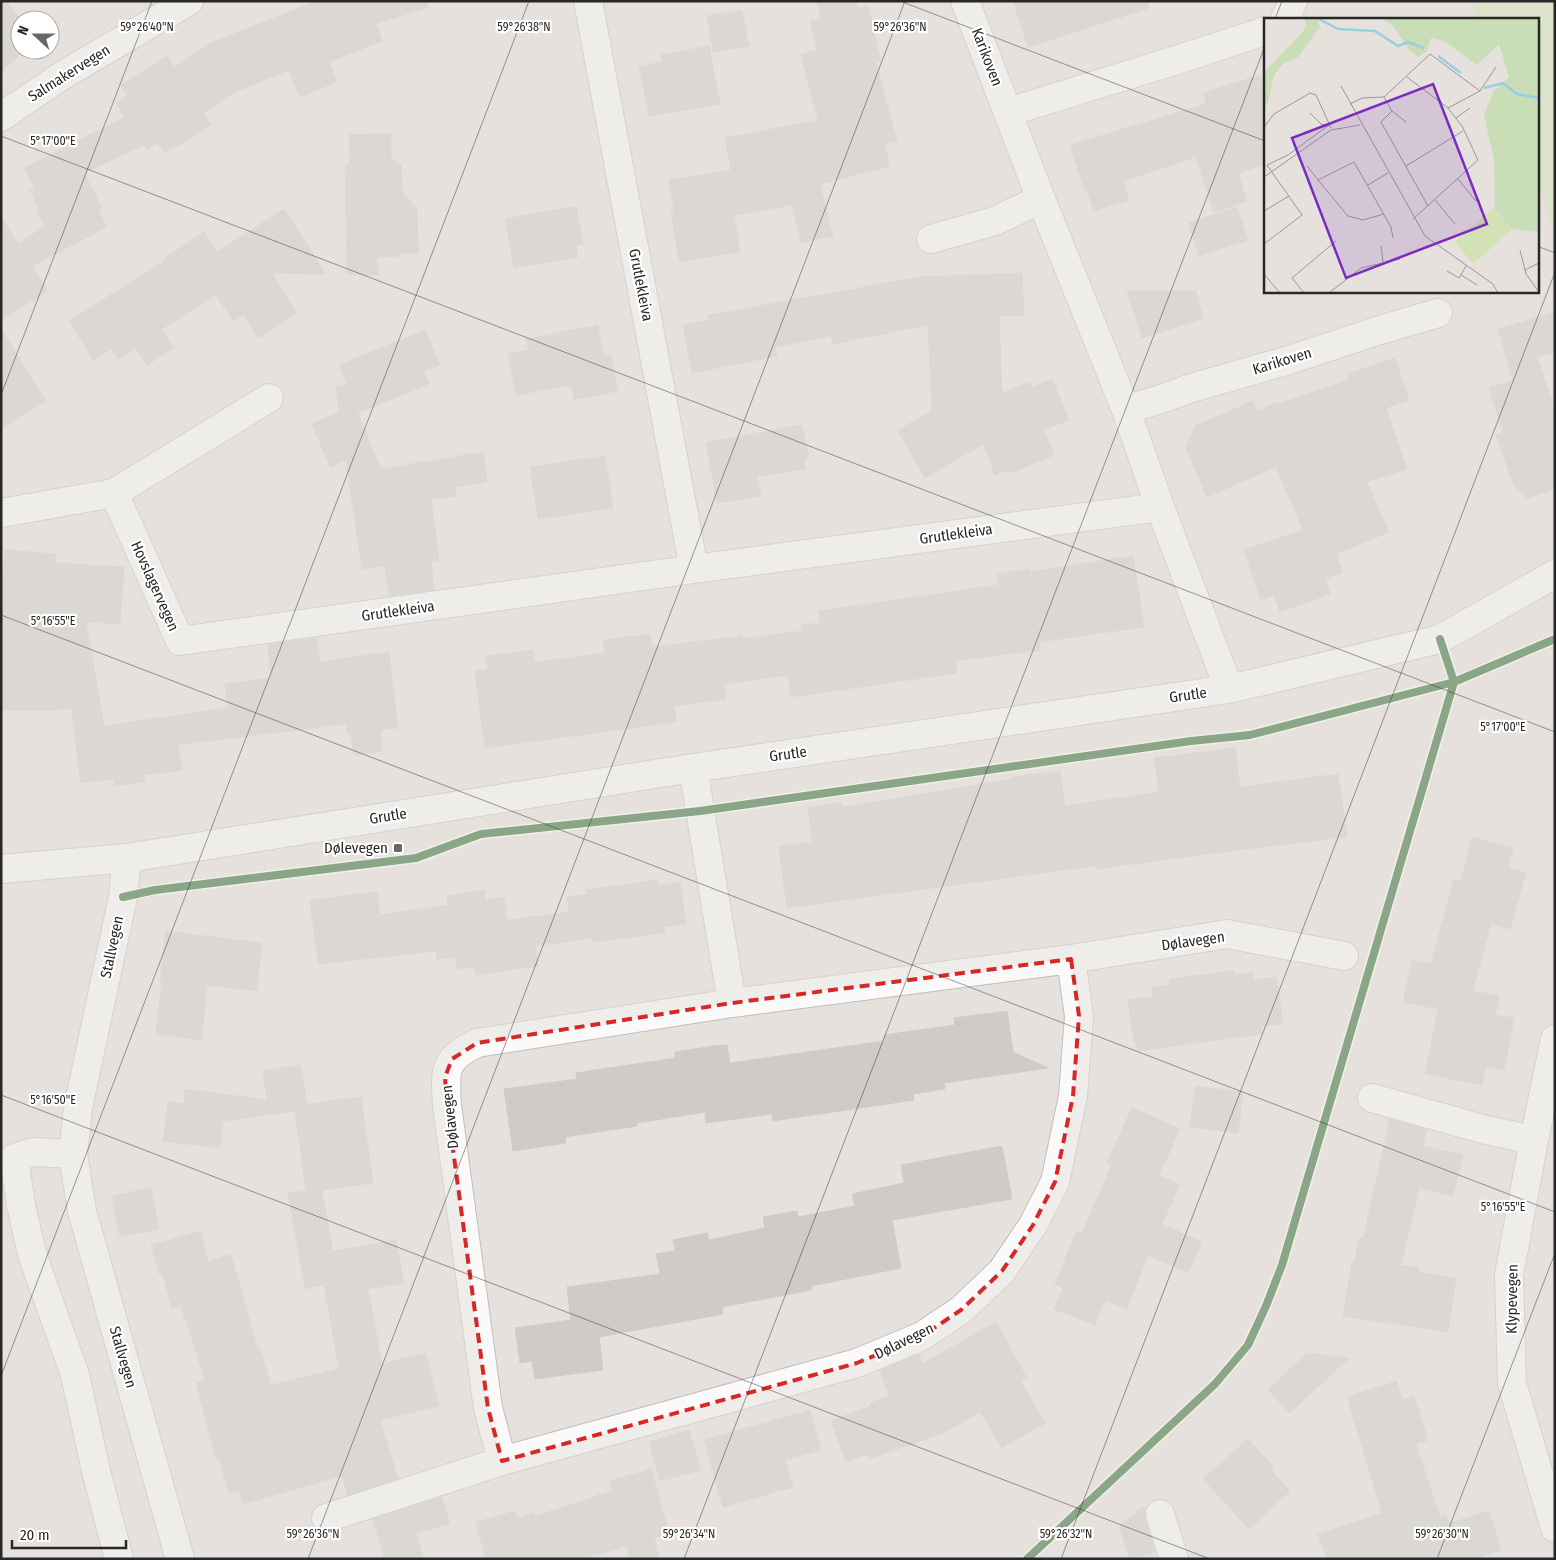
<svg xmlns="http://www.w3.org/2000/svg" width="1556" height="1560" font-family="'Fira Sans Condensed',sans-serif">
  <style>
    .pitch { fill: #d3e2b5 }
    .building { fill: #cecbc8; stroke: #d0cdc8 }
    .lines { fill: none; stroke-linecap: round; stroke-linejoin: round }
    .minor-casing { stroke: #bfbdbe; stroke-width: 30 }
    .minor { stroke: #fbfafa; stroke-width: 28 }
    .cycleway-casing { stroke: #fff; stroke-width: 11 }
    .cycleway { stroke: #1b5e20; stroke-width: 8 }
    .marked { fill: none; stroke: #d62828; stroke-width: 4; stroke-dasharray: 10 6; stroke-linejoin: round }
    .ticks { fill: none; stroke: #272727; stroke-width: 1; stroke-opacity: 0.45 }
    .poi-dot { fill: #6a6866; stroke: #fff; stroke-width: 2 }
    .labels { text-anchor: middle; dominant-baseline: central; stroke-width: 4.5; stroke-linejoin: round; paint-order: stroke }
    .street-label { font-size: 15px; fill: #272727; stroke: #fff }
    .poi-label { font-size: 15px; fill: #272727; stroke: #fff; text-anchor: end }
    .inset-river { fill: none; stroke: #96d0e2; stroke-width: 2.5 }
    .inset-road { fill: none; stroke: #9a9794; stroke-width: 1 }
    .view { fill: #7b2cbf; fill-opacity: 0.15; stroke: #7b2cbf; stroke-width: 2.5 }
    .inset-edge { fill: none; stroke: #272727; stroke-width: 2.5 }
    .ticks-label { font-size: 12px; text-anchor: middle; fill: #272727; stroke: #fff; stroke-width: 4.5; stroke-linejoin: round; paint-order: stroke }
  </style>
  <rect width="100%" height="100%" fill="#e6e1dc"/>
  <!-- pitch -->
  <path class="pitch" d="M1471,1H1555V232L1537,184V19H1477Z"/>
  <!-- building -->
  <path class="building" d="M1,1H6L22,20H20V50H25L1,71Z
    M317,1H428V7L376,24L382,41L329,62L337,82L300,97L289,70L235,92L203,113L211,125L178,146L164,152L158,142L147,150L144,145L84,173L102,208L98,210L107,227L32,266L48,291L1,320V217L18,244L45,226L37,210L40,211L30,190L35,188L24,168L125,117L116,103L127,95L121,85L167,56L174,67L213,42Z
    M817,1H856L858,9L868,6L881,61L876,62L897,142L885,144L890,166L820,184L833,237L801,242L792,205L734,215L740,252L679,262L671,212L674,211L669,180L731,170L725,138L818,120L801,54L817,50L810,21L821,18Z
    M1013,1H1148L1149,8L1028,47Z
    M742,10L749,46L713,52L707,16Z
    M709,46L720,104L649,116L639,66L663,62L661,55Z
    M1260,75L1265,91V164L1238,173L1247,201L1214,212L1196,157L1123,181L1129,200L1094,211L1087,190L1085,191L1070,145L1206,104L1203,93Z
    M391,134V158L401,165L402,192L417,209L418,253L398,254V257H377L378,275L347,274L345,164H350L349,135Z
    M576,206L583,244L576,245L578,257L514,268L505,219Z
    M1237,207L1248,240L1199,256L1189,223Z
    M284,209L326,274L272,273L297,313L258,338L244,315L233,321L216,295L162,329L174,348L147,365L136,348L118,359L111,349L93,360L69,321L166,260L165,258L204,232L217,252Z
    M1022,273L1024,315L999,316L1002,393L1030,382L1032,387L1052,379L1069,420L1044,430L1054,455L1011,473L1009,470L995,475L983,444L925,478L898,430L932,411L928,325L833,344L831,336L775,347L777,356L692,373L683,325L709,320L708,315L920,277Z
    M1127,291H1196L1204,318L1142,338Z
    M1555,312V352L1537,357L1555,410V489L1527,498L1514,486L1496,435L1503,432L1489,388L1513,380L1498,329Z
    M598,325L603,356L611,355L618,391L574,400L571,385L516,395L508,354L529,350L526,339Z
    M1,329L46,401L1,429Z
    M425,330L440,365L424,372L429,384L358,413L339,365Z
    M1395,358L1409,400L1386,408L1407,469L1367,482L1389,532L1336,554L1342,572L1325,579L1330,594L1280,612L1274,596L1261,600L1244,550L1303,530L1276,467L1207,497L1186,448L1195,426L1253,401L1257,411L1276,403L1277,404L1348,380V374Z
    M346,385L381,469L483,452L487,482L455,487L456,496L431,499L439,561L431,562L434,590L389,596L385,565L362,569L346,460L330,467L312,424L339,412L336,387Z
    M802,425L809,458L804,459L806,469L757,477L761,496L717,503L706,442Z
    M605,456L613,508L538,519L530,467Z
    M5,550L56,554V563L124,567L120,624L86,622L104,726L228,708L225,684L271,678L268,644L317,638L320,662L389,652L398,728L380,730L382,751L354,755L351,734H348L346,724L178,745L182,770L144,775L145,782L114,786V779L81,783L71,708L58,710H1V611Z
    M1133,556L1144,627L1039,642L1040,650L955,661L957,673L791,697L788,675L724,684L726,699L674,706L676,722L485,748L475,671L488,669L486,656L533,650L535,662L605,653L603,640L650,634L652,647L742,636V639L802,631V625L820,623L819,611L998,585L997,574L1029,569L1030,572Z
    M1235,748L1240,787L1338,774L1347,837L1246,849L1095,869L1094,866L787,908L779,846L812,842L808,807L842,803V807L1013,779V777L1060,771L1065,806L1159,792L1154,758Z
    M1472,837L1513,848L1508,868L1526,873L1510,929L1491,924L1473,991L1499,996L1495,1015L1514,1018L1504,1070L1486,1066L1482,1085L1425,1074L1438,1009L1403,1002L1412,960L1431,963L1454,880L1461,881Z
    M658,880L659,885L680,882L686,924L665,927V933L593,942V938L535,946L538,966L476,975L475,966L457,969L455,957L437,959L436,951L318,964L310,900L377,892L380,915L448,905L447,896L485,890L486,900L504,897L507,920L569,912L567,897L587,894L586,890Z
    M166,931L262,943L257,991L207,985L201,1040L156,1034L162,981H160Z
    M1234,971L1235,975L1253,973L1254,980L1276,977L1283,1024L1261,1027L1262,1034L1138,1051L1136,1042L1134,1043L1128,1000L1153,997L1152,987L1170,985L1169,979Z
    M1007,1011L1013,1052L1048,1068L944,1083L945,1089L913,1094L914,1100L773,1121L772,1114L706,1123L705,1112L637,1123V1126L565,1137L566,1143L513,1151L504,1089L577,1079L576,1073L675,1058V1052L714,1046L727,1045L730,1063L884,1041V1035L955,1025L954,1018Z
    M301,1065L307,1104L361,1097L373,1183L322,1190L333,1251L396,1240L404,1283L368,1289L382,1364L426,1353L439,1406L380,1420L398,1478L348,1495L342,1476L243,1504L239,1490L229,1493L219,1459H216L196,1383L205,1380L186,1319L185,1320L181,1305L172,1308L162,1273L159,1274L151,1245L200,1231L208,1261L231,1254L257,1347L259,1346L271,1385L339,1369L324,1285L305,1289L288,1193L306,1191L295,1111L223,1121L220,1148L163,1141L168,1102L184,1104L185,1089L267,1100L263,1071Z
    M1195,1086L1243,1092L1238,1133L1190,1127Z
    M1132,1108L1180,1129L1159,1175L1180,1185L1162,1224L1202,1242L1189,1273L1148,1255L1127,1309L1106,1301L1105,1304L1103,1303L1095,1325L1054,1309L1063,1288L1055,1285L1076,1231L1082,1233L1112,1164L1107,1162Z
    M1390,1119L1427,1130L1423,1146L1463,1155L1453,1196L1419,1188L1401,1265L1419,1268L1418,1272L1456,1278L1448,1332L1343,1316L1352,1261L1355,1262L1359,1238L1363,1239Z
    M1002,1146L1012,1199L892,1220L901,1268L811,1286L812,1290L722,1307L723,1314L599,1337L603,1370L535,1379L532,1361L520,1363L515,1328L571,1320L567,1287L660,1274L656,1254L675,1251L673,1240L707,1233L709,1240L765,1228L763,1217L797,1211L798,1217L855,1206L852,1194L904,1183L901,1165Z
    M151,1188L159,1229L120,1237L112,1196Z
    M996,1322L1027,1378L1021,1381L1045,1423L1002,1448L980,1412L943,1433L869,1459L867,1454L846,1462L831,1421L871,1406L870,1403L889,1396L880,1370L919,1354L922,1364Z
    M1307,1353L1349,1358L1290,1413L1268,1390Z
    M1397,1381L1402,1400L1414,1396L1428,1440L1416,1444L1440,1517L1446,1515L1449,1523L1489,1511L1501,1550L1474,1559H1327L1318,1534L1382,1513L1347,1397Z
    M810,1410L821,1450L785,1460L793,1487L723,1507L704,1440Z
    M689,1430L701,1470L660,1481L649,1442Z
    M1248,1439L1274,1467L1271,1470L1290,1491L1249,1529L1203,1479Z
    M651,1469L669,1533L654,1538L660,1559H630L627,1546L581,1559H486L476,1522L515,1511L517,1518L534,1513L535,1516L595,1497V1496L612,1491L609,1481Z
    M442,1497L450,1524L416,1533L423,1559H385L373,1519Z
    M1144,1506L1145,1519L1155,1552L1130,1559L1119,1526Z"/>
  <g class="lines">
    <!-- minor casing -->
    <g class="minor-casing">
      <path id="minor" d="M588,1L694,569
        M965,1L1041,199L1126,410L1160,507L1229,689
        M1285,19L1293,1
        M1008,112L1186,57L1265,31
        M1,117L63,75L189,1
        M931,239L995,221L1041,199
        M1126,410C1146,403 1168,398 1188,389L1289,360L1380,330L1438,313
        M114,493L180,641L694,569L1160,507
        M1,513L114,493L269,398
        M693,768L732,1003
        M127,858L123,897L78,1108L73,1154L82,1211L180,1559
        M1,869L127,858L693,768L1229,689L1440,639L1555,574
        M1071,959L1079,1016L1073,1096L1055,1182L1033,1225L1002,1271L961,1310L922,1336L857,1363L502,1461L488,1408L447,1105C445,1071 443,1059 477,1043L732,1003L1071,959L1227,934L1344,956
        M1555,1039L1534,1140L1509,1275L1512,1383L1555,1528
        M1372,1098L1486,1130L1534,1140
        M14,1158L21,1205L32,1254L75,1375L96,1471L119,1559
        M14,1158L33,1152L73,1154
        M1160,1514L1174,1559
        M326,1518L502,1461"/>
    </g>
    <!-- minor -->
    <use href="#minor" class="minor"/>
    <!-- cycleway casing -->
    <g class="cycleway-casing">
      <path id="cycleway" d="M123,897L155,890L416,858L481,834L700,811L1191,741L1250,735L1454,682L1555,639
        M1027,1559L1215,1384L1248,1345L1266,1306L1282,1265L1454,682L1440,639"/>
    </g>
    <!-- cycleway -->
    <use href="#cycleway" class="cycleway"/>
  </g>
  <!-- marked area -->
  <path d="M0 0H1556V1560H0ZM1071,959L1079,1016L1073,1096L1055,1182L1033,1225L1002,1271L961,1310L922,1336L857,1363L502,1461L488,1408L447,1105L445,1077L452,1059L477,1043L732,1003Z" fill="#e6e1dc" fill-opacity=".55" fill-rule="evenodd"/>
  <path class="marked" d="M1071,959L1079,1016L1073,1096L1055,1182L1033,1225L1002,1271L961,1310L922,1336L857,1363L502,1461L488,1408L447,1105L445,1077L452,1059L477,1043L732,1003Z"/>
  <!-- ticks -->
  <path class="ticks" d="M900,1L1265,141M1275,19L1282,1M1,136L1555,732M1537,246L1555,253M1,395L152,1M1,615L1555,1212M1,1095L1210,1559M1,1376L529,1M308,1559L905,1M684,1559L1265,46M1061,1559L1555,272M1437,1559L1555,1253"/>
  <!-- markers -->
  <rect class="poi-dot" x="393" y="843" width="10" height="10" rx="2.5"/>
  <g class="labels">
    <!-- street labels -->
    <g class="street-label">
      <text transform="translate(987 57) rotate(69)">Karikoven</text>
      <text transform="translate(69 73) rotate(-32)">Salmakervegen</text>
      <text transform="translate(641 285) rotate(79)">Grutlekleiva</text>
      <text transform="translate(1282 361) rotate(-17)">Karikoven</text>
      <text transform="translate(956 534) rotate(-8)">Grutlekleiva</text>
      <text transform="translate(155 586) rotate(66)">Hovslagervegen</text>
      <text transform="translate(398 611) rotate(-8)">Grutlekleiva</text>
      <text transform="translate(1188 695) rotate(-8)">Grutle</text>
      <text transform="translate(788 754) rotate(-8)">Grutle</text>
      <text transform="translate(388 816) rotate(-9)">Grutle</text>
      <text transform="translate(1193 941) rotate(-8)">Dølavegen</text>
      <text transform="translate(112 947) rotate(-78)">Stallvegen</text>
      <text transform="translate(450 1117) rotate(-96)">Dølavegen</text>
      <text transform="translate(1512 1299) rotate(-89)">Klypevegen</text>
      <text transform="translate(904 1341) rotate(-26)">Dølavegen</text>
      <text transform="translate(123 1357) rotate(74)">Stallvegen</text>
    </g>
    <!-- poi labels -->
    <g class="poi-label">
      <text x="388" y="848">Dølevegen</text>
    </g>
  </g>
  <!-- overview -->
  <g transform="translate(1264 18)">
    <rect width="275" height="275" fill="#e6e1dc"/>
    <path d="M41,0H53L56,9L34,39L19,46L10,57L4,85L0,89V54L38,15L42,8ZM117,0H275V214L247,211L231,192L230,142L220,97L229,74L245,59L235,26L213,47L180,23L167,20L163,33L154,39L146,33L129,8Z" fill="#c9deb7"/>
    <path d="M229,190L247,212L209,246L191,224Z" fill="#d3e2b5"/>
    <path class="inset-river" d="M53,0L74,11L111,13L134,28L144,24L160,30M174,38L197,55M220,70L239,65L253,76L275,80"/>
    <path class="inset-road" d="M143,59L184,90L216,73M77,68L161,218L229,266L234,275M120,79L128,93L142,104M86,86L98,80L120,79L166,36L216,73L232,49M128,93L117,104L164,188M46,95L57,106L65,107M192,100L206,90M0,109L10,96L46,75L52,77L67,110M43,148L54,162M142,148L199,113M0,159L67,112L96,107M194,161L211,182L216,183M104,167L124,155M171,182L191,206M0,193L25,178M120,196L99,202L84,198L54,162L90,144L127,209L129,220M149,201L214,142L198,108L184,90M0,226L38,197L3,147L24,137L65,107M117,228L119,244M256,232L262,256L275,274M261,252L275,245M183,253L195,260L202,248M0,256L16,275M197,257L213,267M40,275L28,260L72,223M65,275L97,250L136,241"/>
    <path class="view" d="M169,66L223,206L82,260L28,120Z"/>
    <rect width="275" height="275" class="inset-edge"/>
  </g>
  <g class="ticks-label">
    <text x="147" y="31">59°26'40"N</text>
    <text x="524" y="31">59°26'38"N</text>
    <text x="900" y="31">59°26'36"N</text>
    <text x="53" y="145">5°17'00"E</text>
    <text x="53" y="625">5°16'55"E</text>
    <text x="1503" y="731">5°17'00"E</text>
    <text x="53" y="1104">5°16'50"E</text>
    <text x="1503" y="1211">5°16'55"E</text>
    <text x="313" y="1538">59°26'36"N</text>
    <text x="689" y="1538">59°26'34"N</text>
    <text x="1066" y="1538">59°26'32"N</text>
    <text x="1442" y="1538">59°26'30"N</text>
  </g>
  <!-- border -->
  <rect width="1556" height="1560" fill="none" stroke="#272727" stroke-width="5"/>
  <!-- north arrow -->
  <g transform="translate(35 35) rotate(291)"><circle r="24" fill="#ffffff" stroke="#a9a9a9"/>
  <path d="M0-4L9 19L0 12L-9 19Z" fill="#6a6866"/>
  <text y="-8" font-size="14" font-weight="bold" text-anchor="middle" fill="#272727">N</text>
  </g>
  <!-- scale -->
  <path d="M12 1540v8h114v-8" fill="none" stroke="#272727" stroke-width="2.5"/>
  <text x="20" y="1540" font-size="15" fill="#272727" stroke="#ffffff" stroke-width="4" paint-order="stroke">20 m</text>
</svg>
